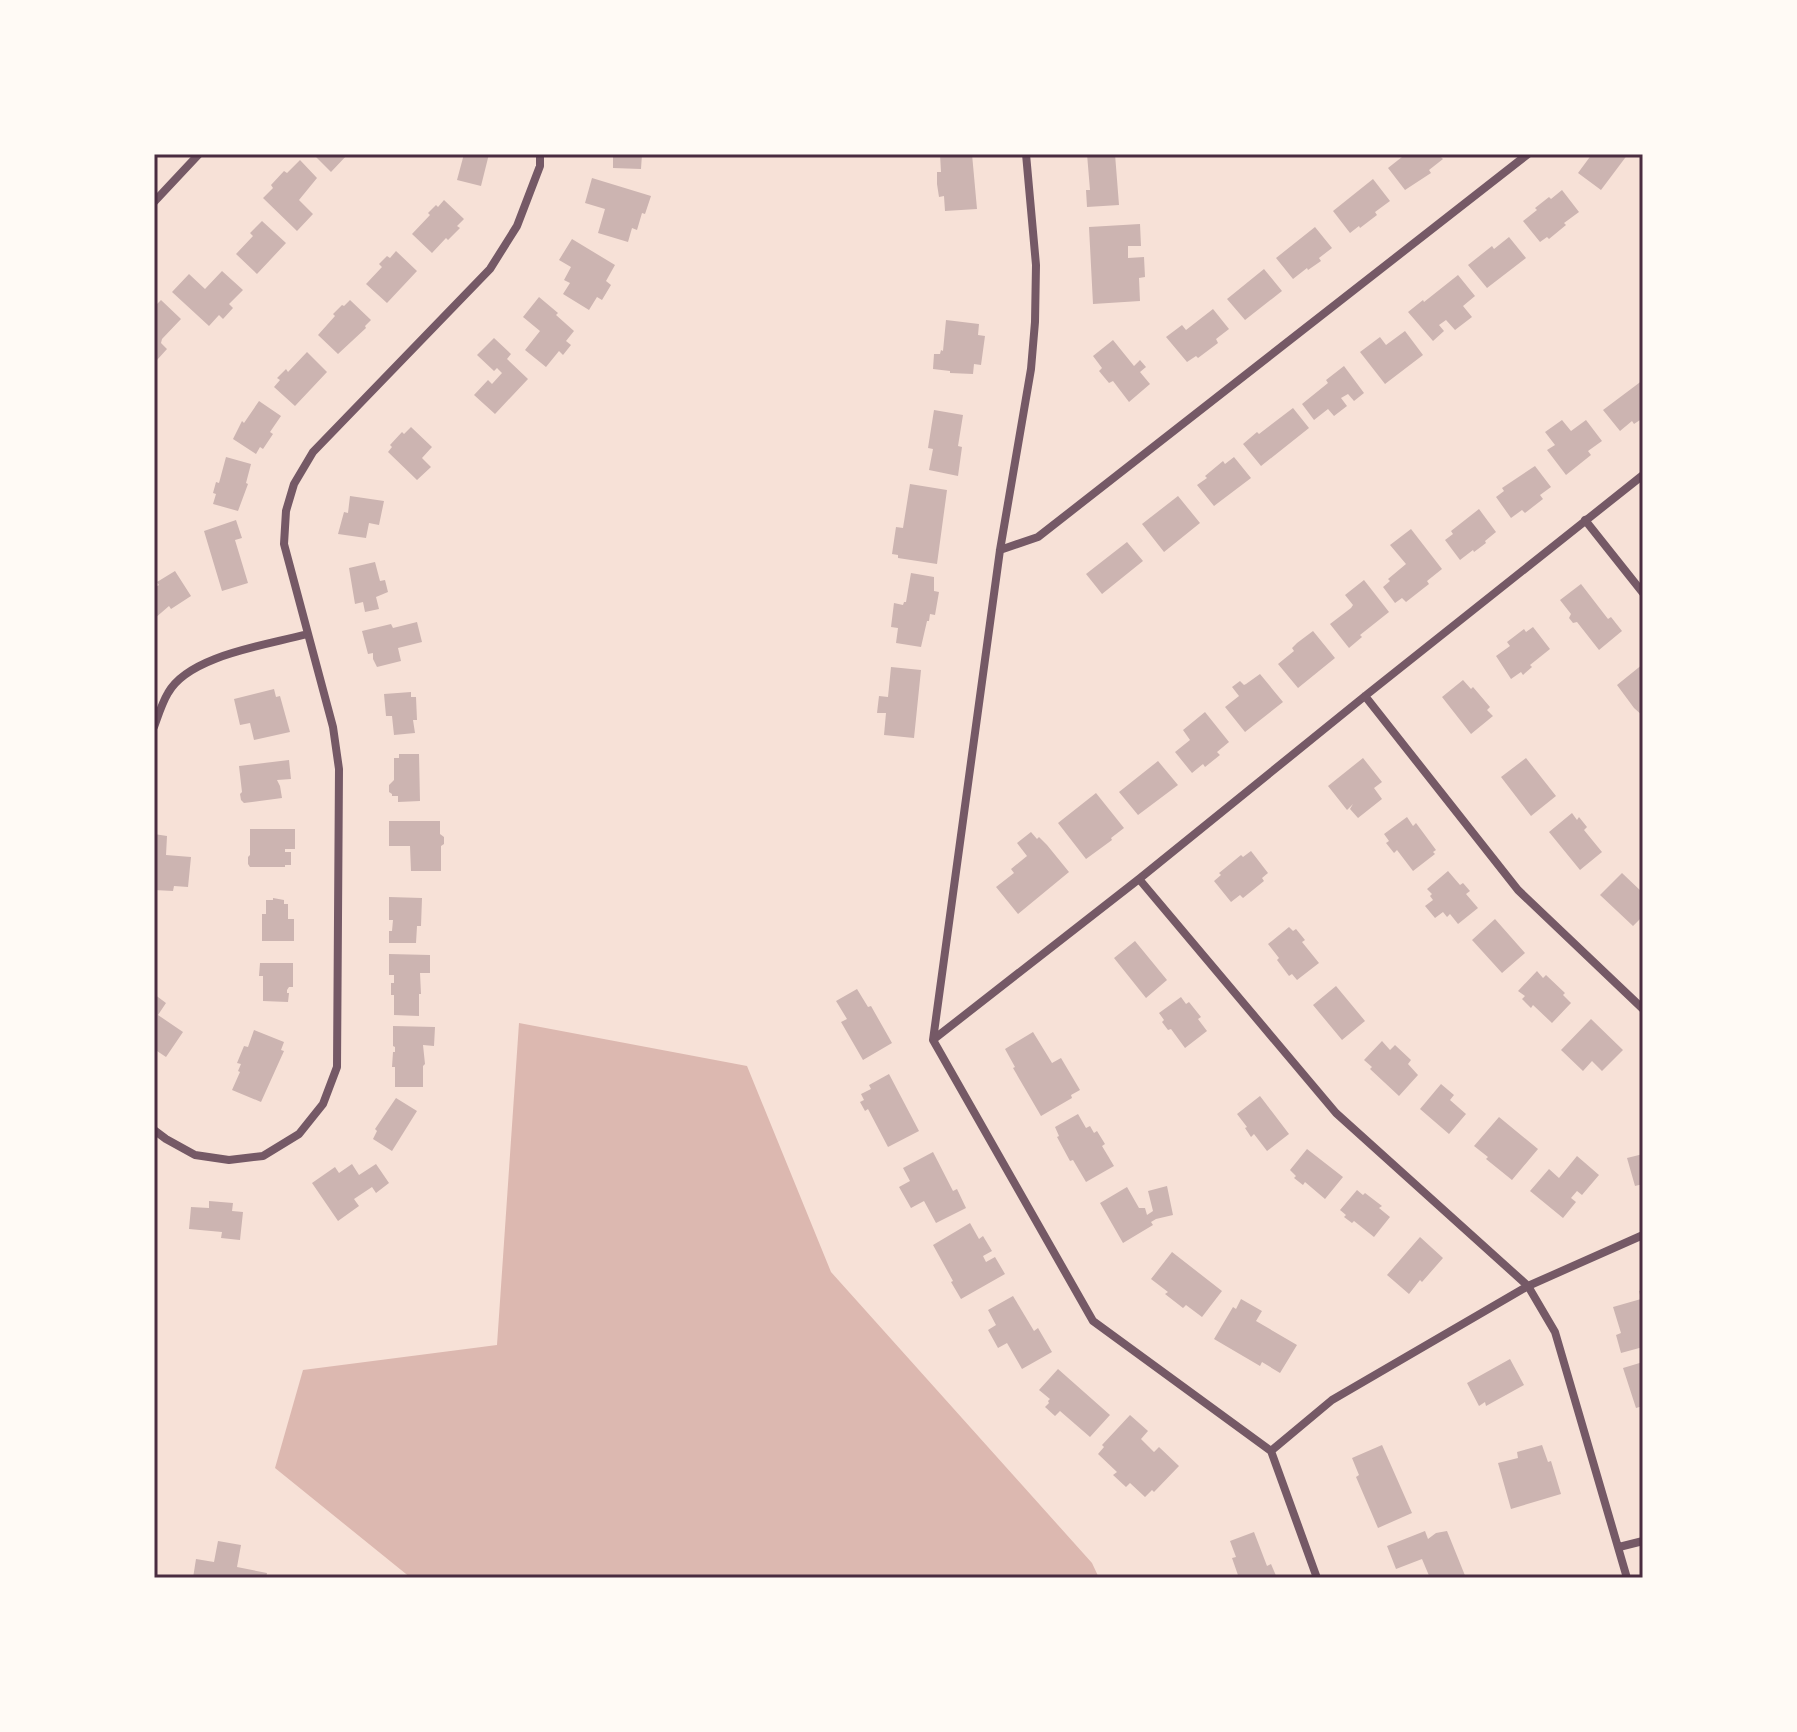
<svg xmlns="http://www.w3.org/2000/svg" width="1797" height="1732" font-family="Barlow,sans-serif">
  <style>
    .water { fill: #dcb8b0 }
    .building { fill: #ccb4b1 }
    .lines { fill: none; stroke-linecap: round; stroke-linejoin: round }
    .minor { stroke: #755966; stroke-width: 8 }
    .neatline { fill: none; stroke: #4a2c40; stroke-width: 3 }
  </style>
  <rect width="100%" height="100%" fill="#f7e1d7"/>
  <!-- water -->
  <path class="water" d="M519,1023L747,1066L831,1272L1092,1563L1099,1578H411L275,1468L303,1370L497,1345Z"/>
  <!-- building -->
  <path class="building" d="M313,154H348L331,172Z
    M464,154H489L481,186L457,180Z
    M613,154H642L641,169L613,168Z
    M940,154H972L977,209L945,211L944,196L939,197L937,184V172H941Z
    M1087,154H1115L1119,205L1087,207L1086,190H1090Z
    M1399,154H1438L1443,159L1429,170L1431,173L1405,190L1388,168L1402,157Z
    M1592,154H1628L1601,190L1578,173Z
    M300,160L317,178L299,200L313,214L297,231L263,198L273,188L271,185L284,171L287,173Z
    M592,178L651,196L645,214L642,213L637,230L632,228L628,242L598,233L605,209L585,203Z
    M1373,179L1390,201L1375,212L1377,215L1360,228L1359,226L1350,233L1333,211Z
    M1562,190L1579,212L1564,223L1566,225L1549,239L1547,237L1540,242L1523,221L1537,210L1535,208L1549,197L1551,199Z
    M444,200L464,219L457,226L460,228L448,240L446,238L432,253L412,234L430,215L428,213L436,205L438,207Z
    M262,221L286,243L257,274L236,254L253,236L250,233Z
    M1140,224L1141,246H1128V258L1144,257L1145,277L1139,278L1140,301L1093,304L1089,227Z
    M1315,227L1332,248L1319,258L1321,261L1308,270L1307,268L1293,279L1276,258Z
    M1509,237L1526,258L1487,288L1468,265L1492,246L1494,249Z
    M572,239L615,265L606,281L611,285L602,300L597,297L589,310L563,294L570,283L564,280L571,267L559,260Z
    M396,251L417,271L387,303L366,284L382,267L379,264L387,256L390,258Z
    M1264,269L1282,291L1245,320L1227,299Z
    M222,271L243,290L229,304L233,308L223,319L219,315L209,326L172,292L189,274L205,289Z
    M1458,275L1475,296L1463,306L1472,317L1455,330L1446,320L1439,325L1444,331L1433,341L1408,312L1423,300L1424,302Z
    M539,297L558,313L556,315L574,331L566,341L571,345L563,355L559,351L546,367L525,350L540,331L523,317Z
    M161,300L181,319L162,339L161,343L167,349L157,360L154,358V307Z
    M350,300L371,320L365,326L366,328L338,354L318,335L335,316L333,314L342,305L344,306Z
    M1213,309L1229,329L1216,339L1218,343L1198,358L1196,356L1187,362L1166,337L1182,325L1186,330Z
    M946,320L979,324L978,335L985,336L981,365L974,364L973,374L950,373V371L933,369L934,354H940L941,350L943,351Z
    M1405,331L1423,355L1385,384L1360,352L1380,337L1386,345Z
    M494,338L511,354L507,359L528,379L495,414L474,395L488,380L492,384L502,373L497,368L494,371L477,355Z
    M1113,340L1134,366L1140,360L1146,367L1140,372L1150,384L1129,402L1113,381L1109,383L1099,371L1102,368L1093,356Z
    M307,352L327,372L295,406L274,387L280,380L277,378L286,369L288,372Z
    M1344,366L1364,393L1354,401L1348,394L1341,398L1347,406L1334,416L1328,409L1314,420L1302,404L1328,383L1326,380Z
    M1643,380V418L1634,424L1632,421L1620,431L1603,410Z
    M259,401L281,416L270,432L273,434L263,449L260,447L256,454L233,439L242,421L244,423Z
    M1293,408L1309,428L1261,466L1243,444L1257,432L1259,434Z
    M934,410L963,415L958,446L962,447L958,476L929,470L933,449L928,448Z
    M1562,420L1571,431L1586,420L1602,441L1588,451L1591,455L1566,475L1547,450L1555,445L1545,432Z
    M411,427L432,447L422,458L431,467L417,480L388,452L392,447L390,445L402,432L404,434Z
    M226,457L251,464L246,483L248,484L238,511L213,504L216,494L213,493L216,482L219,483Z
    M1234,457L1251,478L1214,506L1197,485L1207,478L1205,476L1223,461L1225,464Z
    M1535,466L1551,487L1540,495L1543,499L1525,513L1522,510L1511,518L1496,497L1504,491L1502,488Z
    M910,484L947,490L937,564L898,558V555L892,554L896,527L903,528Z
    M350,496L384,501L379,525L369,523L366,538L338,534L344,512L348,513Z
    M1178,496L1200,523L1164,552L1142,524Z
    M1479,509L1496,532L1485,541L1486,543L1474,552L1473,550L1460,560L1445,540L1453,534L1451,531Z
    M236,520L242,538L235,540L248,583L222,591L204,531Z
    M1411,529L1442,569L1427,581L1429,584L1406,602L1402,598L1395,603L1383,587L1390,581L1388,579L1406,564L1390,545Z
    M1127,542L1143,561L1102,594L1086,574Z
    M375,562L380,581L385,580L388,592L376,597L379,609L365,612L363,602L355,604L349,568Z
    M175,571L191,596L171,609L169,606L154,619V588L159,585L157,582Z
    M911,573L934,577V591L939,592L935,615L930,614L929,621H927L921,647L896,643L898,628L891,627L894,603L903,605L904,602H906Z
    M1364,580L1389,612L1360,635L1362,637L1349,648L1330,624L1351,608L1353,605L1345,595Z
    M1581,584L1608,619L1611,617L1622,631L1599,650L1577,622L1573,623L1569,618L1571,614L1560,600Z
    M417,622L422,642L398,648L401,661L377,667L373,659V653L368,654L362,631L391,624L393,628Z
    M1533,627L1550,649L1530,665L1532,667L1523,675L1521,672L1511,679L1496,656L1510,646L1507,642L1524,629L1526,632Z
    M1313,631L1335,658L1298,688L1278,664L1294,651L1292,648L1297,643Z
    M1643,664V716L1634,708L1617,685Z
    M891,667L921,670L914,738L884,735L886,713H877L879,696L888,697Z
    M1260,674L1283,702L1245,732L1225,707L1239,696L1232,687L1240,681L1244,685L1246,684Z
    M1463,680L1471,689L1473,687L1490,707L1487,710L1493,716L1471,734L1442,697Z
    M274,689L276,697L280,696L290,732L254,740L250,723L240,725L234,699Z
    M411,692V697H416L417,720H413L415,733L394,735L392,716H386L384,694Z
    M1205,712L1229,742L1217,752L1220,755L1205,767L1203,764L1192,773L1175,752L1190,740L1183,730Z
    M399,754H419L420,801L398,802V796H392V794L389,792V785L394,780V758H399Z
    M1363,758L1382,782L1374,788L1382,799L1358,818L1350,809L1353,804L1347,810L1328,786Z
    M1526,758L1556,796L1531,816L1501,777Z
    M289,760L291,779L277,780L280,786L282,798L244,803L241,800L240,794L242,792L239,766Z
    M1158,761L1178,785L1138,815L1119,792Z
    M1096,793L1124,828L1111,838L1112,840L1086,859L1058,823Z
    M1572,813L1577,820L1579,817L1587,827L1584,830L1602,852L1580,870L1549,832Z
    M1407,817L1413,826L1416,823L1436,850L1433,852L1435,854L1413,871L1397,850L1394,853L1386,843L1389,841L1384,834Z
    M389,821H440V834L444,837V844L441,846V871H411L410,846H389Z
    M250,829H295V849H285V852H291V865H285V867H250L248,864V857L250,855Z
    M1031,832L1037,839L1039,837L1047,845L1069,872L1018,914L996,887L1014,873L1011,869L1027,856L1017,843Z
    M154,834L167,836L166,855L191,857L188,887L174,886L173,891L154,890Z
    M1251,851L1268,873L1262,878L1264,881L1243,898L1240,895L1231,902L1214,881L1221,875L1219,873L1241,855L1243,857Z
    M1448,871L1460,885L1463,883L1470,891L1466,894L1478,908L1458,924L1450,914L1447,917L1443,912L1435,918L1425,906L1433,900L1430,896L1432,894L1427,889Z
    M1622,873L1643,893V916L1633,926L1600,895Z
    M389,897L422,898L421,926H417L416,943H389V931H392L393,920H389Z
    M273,898L284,900V904H288V919H294V941H262V914H266V900H273Z
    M1495,919L1525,953L1502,973L1472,940Z
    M1289,927L1293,931L1296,929L1305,940L1302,942L1319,963L1297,980L1292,974L1289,976L1277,960L1279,958L1268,944Z
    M1135,941L1167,980L1146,998L1114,958Z
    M389,954L430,955V973H420L421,994H419V1016L394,1015V995H391V983H394V975H389Z
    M260,963H293V987H289L287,990V993H289L288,1002L263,1001V976H259Z
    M1537,971L1543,978L1546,975L1565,993L1563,995L1571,1003L1552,1023L1533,1005L1531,1008L1522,999L1525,996L1518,991Z
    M1336,986L1365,1021L1342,1040L1313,1005Z
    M857,989L868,1007L871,1006L892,1043L863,1060L841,1022L847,1019L836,1001Z
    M154,994L166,1003L158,1015L183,1032L166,1057L154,1049Z
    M1181,997L1186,1004L1189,1002L1201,1017L1198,1019L1207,1031L1185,1048L1171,1029L1168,1030L1162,1022L1164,1020L1159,1013Z
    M1591,1019L1623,1050L1602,1071L1592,1061L1583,1071L1561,1050Z
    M393,1026L435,1027L434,1046L423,1045L425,1064L423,1066V1087H395V1067H392L393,1052H395V1047L393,1046Z
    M254,1030L284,1042L281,1050L284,1051L261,1102L232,1090L240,1072L238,1071L241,1064L237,1063L244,1046L248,1047Z
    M1033,1032L1052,1063L1061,1058L1080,1090L1071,1095L1072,1098L1041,1116L1013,1068L1015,1067L1005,1049Z
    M1382,1041L1390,1050L1395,1045L1411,1060L1408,1064L1418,1075L1399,1096L1370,1069L1372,1067L1364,1060Z
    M889,1074L919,1131L888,1147L868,1109L865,1111L860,1102L864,1100L861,1094L871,1089L869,1085Z
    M1441,1084L1454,1095L1450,1100L1466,1114L1449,1134L1420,1109Z
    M1260,1096L1289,1134L1267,1151L1254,1134L1251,1137L1245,1128L1247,1127L1237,1114Z
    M396,1098L417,1111L392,1151L373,1139L377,1131L375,1129Z
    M1078,1114L1086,1128L1090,1126L1094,1133L1097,1131L1105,1144L1102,1146L1114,1166L1086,1182L1073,1160L1070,1161L1057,1137L1059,1136L1055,1127Z
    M1499,1117L1538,1149L1512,1180L1486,1159L1488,1157L1474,1146Z
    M1307,1149L1343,1177L1325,1199L1305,1182L1303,1185L1294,1178L1296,1176L1290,1170Z
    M933,1152L953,1191L957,1189L966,1208L936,1223L924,1201L911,1208L899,1187L910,1181L903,1168Z
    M1643,1154V1184L1635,1186L1627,1158Z
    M1577,1156L1599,1175L1582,1195L1577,1191L1571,1198L1576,1202L1563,1218L1530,1191L1549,1169L1559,1178Z
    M352,1164L359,1175L376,1164L389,1183L376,1193L372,1187L354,1199L359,1206L338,1221L312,1183L335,1167L339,1173Z
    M1167,1186L1173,1215L1156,1219L1151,1222L1153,1225L1123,1243L1100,1203L1127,1187L1139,1208H1145L1147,1215L1153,1211L1148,1191Z
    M1357,1190L1363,1195L1365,1193L1382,1206L1379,1208L1390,1217L1374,1237L1354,1221L1352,1223L1344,1217L1346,1215L1340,1210Z
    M209,1201L233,1203L232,1211L243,1212L240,1240L221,1238L222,1232L189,1229L191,1207L209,1208Z
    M970,1223L979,1239L983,1236L992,1251L983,1256L986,1262L995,1257L1005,1274L961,1299L951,1282L953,1281L933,1245Z
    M1420,1237L1443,1258L1422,1282L1420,1280L1409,1294L1387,1275Z
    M1172,1252L1222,1291L1202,1317L1186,1305L1183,1308L1165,1294L1168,1292L1151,1279Z
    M1643,1290V1347L1621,1353L1616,1335L1621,1333L1613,1307L1641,1299L1639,1291Z
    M1013,1296L1034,1331L1038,1328L1052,1352L1022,1369L1007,1343L998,1348L988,1330L996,1325L988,1310Z
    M1241,1299L1262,1311L1256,1321L1297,1345L1280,1373L1262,1362L1260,1366L1214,1339L1233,1307L1236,1309Z
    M1510,1359L1524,1385L1486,1406L1485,1402L1479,1406L1467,1383Z
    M1643,1362V1406L1636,1408L1623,1368Z
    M1058,1369L1110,1415L1090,1437L1060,1411L1055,1416L1045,1407L1049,1403L1048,1401L1050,1399L1039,1390Z
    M1130,1415L1148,1431L1141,1439L1154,1452L1159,1447L1179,1466L1154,1492L1152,1490L1145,1497L1130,1483L1126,1487L1113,1475L1117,1472L1098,1454L1104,1447L1102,1445Z
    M1382,1445L1412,1513L1378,1528L1356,1477L1359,1475L1352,1458Z
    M1542,1445L1548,1462L1551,1461L1561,1494L1511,1509L1498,1463L1518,1458L1517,1452Z
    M1425,1531L1428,1539L1436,1533L1447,1531L1466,1578H1430L1422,1559L1396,1569L1387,1546Z
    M1254,1532L1267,1566L1271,1564L1277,1578H1245V1577L1239,1578L1232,1558L1236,1557L1230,1541Z
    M218,1541L241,1545L237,1567L267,1573L266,1578H193L196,1559L214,1562Z"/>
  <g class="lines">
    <!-- minor -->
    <path class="minor" d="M1026,154L1036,265L1035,322L1031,369L1000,550L933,1040L1093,1321L1271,1451L1317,1578
      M154,202L199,154
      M1585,520L1643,593
      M1000,550L1038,537L1528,154
      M1365,696L1518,890L1643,1009
      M154,727C158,716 162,703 168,693C189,655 268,645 307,634
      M1139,879L1336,1113L1528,1286L1555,1332L1627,1578
      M934,1039L1139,879L1365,696L1643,475
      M154,1130L166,1139L195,1155L229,1160L263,1156L299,1134L323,1104L337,1067L339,769L333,727L284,544L286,511L294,484L313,452L490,269L517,226L540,166V154
      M1271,1451L1332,1400L1528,1286L1643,1235
      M1619,1547L1643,1541"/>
  </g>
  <!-- border -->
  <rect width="1797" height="1732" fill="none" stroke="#fffaf5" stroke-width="312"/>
  <rect x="156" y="156" width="1485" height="1420" class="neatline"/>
</svg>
